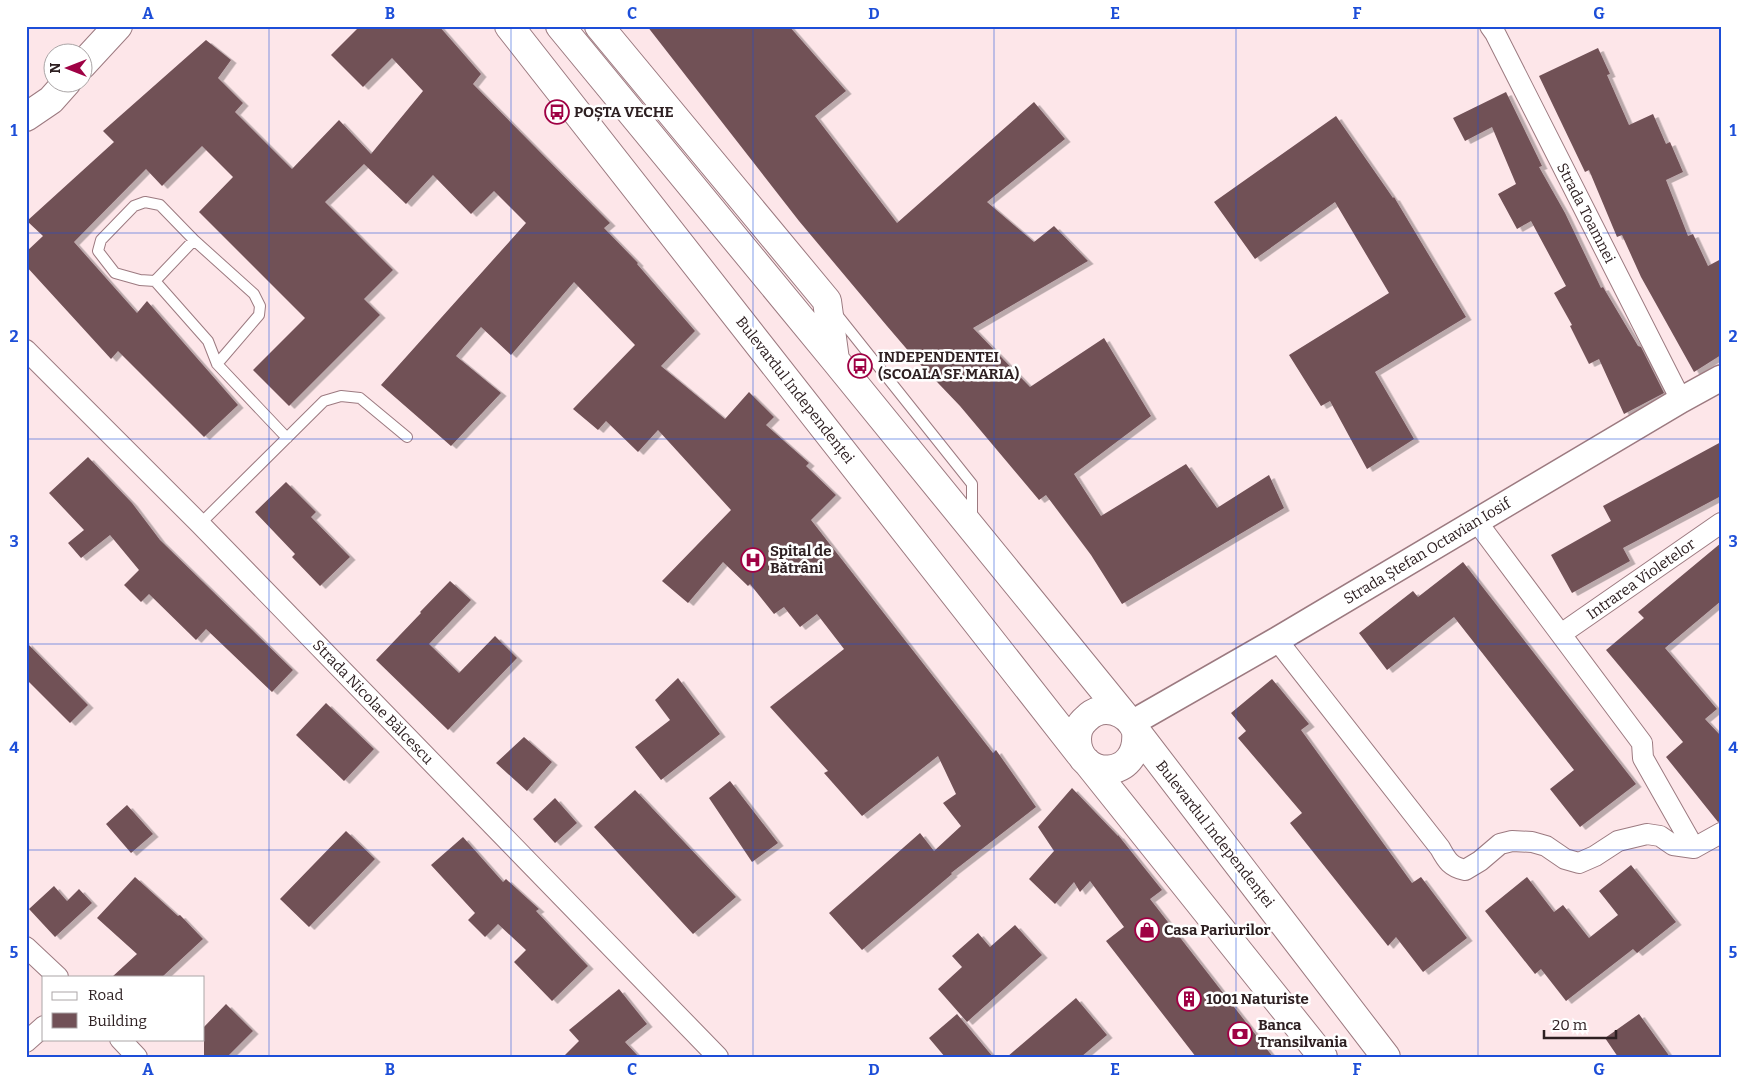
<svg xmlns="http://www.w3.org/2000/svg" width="1747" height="1083" font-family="Bitter,serif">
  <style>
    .building { fill: #715157; filter: url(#shadow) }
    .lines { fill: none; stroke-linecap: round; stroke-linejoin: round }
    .service-casing { stroke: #9c7a80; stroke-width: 12 }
    .minor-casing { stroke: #9c7a80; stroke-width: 22 }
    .tertiary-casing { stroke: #9c7a80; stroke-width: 28 }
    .primary-casing { stroke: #9c7a80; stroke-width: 30 }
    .service { stroke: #fff; stroke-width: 10 }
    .minor { stroke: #fff; stroke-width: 20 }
    .tertiary { stroke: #fff; stroke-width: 25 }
    .primary { stroke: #fff; stroke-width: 28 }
    .grid { fill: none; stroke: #1d4ed8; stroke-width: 1; stroke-opacity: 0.55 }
    .labels { text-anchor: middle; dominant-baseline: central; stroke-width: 5; stroke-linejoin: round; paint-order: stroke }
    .poi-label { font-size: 15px; font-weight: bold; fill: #2e2022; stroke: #fff; text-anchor: start }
    .street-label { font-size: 15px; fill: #2e2022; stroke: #fff }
    .neatline { fill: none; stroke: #1d4ed8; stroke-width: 2 }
    .grid-label { font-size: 16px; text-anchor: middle; font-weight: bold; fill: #1d4ed8 }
  </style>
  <defs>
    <filter id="shadow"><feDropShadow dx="5.5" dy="3" stdDeviation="0" flood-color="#0004"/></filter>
  </defs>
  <rect width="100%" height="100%" fill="#fde6e9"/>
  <!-- building -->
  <path class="building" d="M360,26H439L481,74L473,84L610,223L604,228L638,263L637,264L695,331L661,366L725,419L749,392L774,417L766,425L809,463L806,466L836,495L811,520L993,753L996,750L1036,807L951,873L952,874L862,950L829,913L920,833L934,851L961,826L943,803L956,794L938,756L862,816L824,773L828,771L770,707L844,649L817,614L800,627L784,607L774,614L750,584L748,586L723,562L688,603L662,581L731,510L658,430L638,452L606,421L598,430L573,409L635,345L574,282L511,355L481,327L456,356L501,393L451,446L381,385L526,223L494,191L471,214L433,175L406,204L364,164L325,202L393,270L364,299L380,315L289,406L253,370L305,318L199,212L233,177L202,146L162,186L146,169L74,242L137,313L147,301L238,405L204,437L118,351L111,359L26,266V252L43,236L27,221L114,142L103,131L206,40L231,60L218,78L243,103L235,112L292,169L339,120L371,154L423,91L392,58L363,87L331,55Z
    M647,26H789L846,91L815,116L897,223L1034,102L1065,139L987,202L1034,242L1054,226L1088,261L973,328L1030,387L1104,338L1151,416L1074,474L1101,516L1186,464L1217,508L1269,475L1284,508L1122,604L1091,555L1046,495L1039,500L960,406L917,361L887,326L799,221Z
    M1598,48L1610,74L1607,75L1629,125L1653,114L1666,144L1670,142L1683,172L1666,180L1688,236L1693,234L1708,266L1721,259V355L1694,372L1641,277L1622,235L1617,237L1589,170L1585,172L1539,76Z
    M1506,92L1542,166L1539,167L1565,213L1601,288L1603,287L1638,346L1641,347L1664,393L1624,414L1599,359L1589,364L1570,326L1572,325L1554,293L1566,286L1531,221L1517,229L1498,194L1516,184L1492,127L1465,141L1453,118Z
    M1336,116L1393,198L1394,197L1466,317L1375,372L1414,439L1367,469L1330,401L1321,406L1289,355L1389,293L1335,202L1255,259L1214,202Z
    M1721,442V496L1623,548L1630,561L1572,593L1551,555L1611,521L1603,506Z
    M88,457L132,503L160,540L293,670L272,692L206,629L196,640L149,594L141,602L124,585L139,570L110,535L81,558L68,543L84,530L49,493Z
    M286,482L316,512L311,517L350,557L320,586L292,557L295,554L255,512Z
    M1721,543V601L1665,648L1717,709L1705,719L1721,736V821L1718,822L1666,757L1683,742L1606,650L1644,618L1638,612Z
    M1463,562L1636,784L1580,827L1550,789L1574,770L1454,617L1387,670L1359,633L1413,591L1418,597Z
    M450,581L471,600L429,644L459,673L495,636L517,658L448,730L376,660L421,613L420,612Z
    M26,642L88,705L70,723L26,679Z
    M678,678L720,734L661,780L635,747L670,720L655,700Z
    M1272,679L1309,724L1301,730L1412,883L1421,877L1467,938L1423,972L1396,937L1388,946L1290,823L1302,813L1238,738L1246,731L1231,713Z
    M326,703L374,749L344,781L296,735Z
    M524,737L552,762L527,791L496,763Z
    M730,781L778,843L752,862L709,798Z
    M1072,788L1118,836V835L1162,890L1150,899L1273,1057H1196L1106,941L1124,927L1090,881L1080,892L1074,882L1055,904L1029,879L1054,851L1038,827Z
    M635,790L736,897L693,934L594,827Z
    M555,798L577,823L555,843L533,819Z
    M127,805L153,834L131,853L106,824Z
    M346,831L375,859L309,927L280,899Z
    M463,837L503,882L506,879L539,909L536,911L588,966L552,1001L514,962L526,950L498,924L485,937L468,920L475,913L431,865Z
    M1631,865L1676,922L1637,953L1633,949L1566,1001L1541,969L1535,974L1485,911L1527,877L1554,912L1563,905L1589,938L1618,915L1599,891Z
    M135,877L178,916L180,915L203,939L162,977H112L137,954L97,918Z
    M54,886L67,901L79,889L92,903L55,937L29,909Z
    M1015,925L1042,955L967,1022L938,989L962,967L952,956L978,933L990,947Z
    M619,989L647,1024L625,1042L639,1057H563L579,1041L569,1030Z
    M1076,998L1107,1035L1081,1057H1007Z
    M226,1004L253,1031L227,1057H204V1027Z
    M957,1014L993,1057H945L929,1038Z
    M1639,1014L1670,1057H1618L1605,1038Z"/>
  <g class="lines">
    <!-- service casing -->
    <g class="service-casing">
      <path id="service" d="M155,281L140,280L115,273L98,251L101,240L134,206L145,202L160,205L194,240
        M835,312L972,484V519
        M217,364L259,315L260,306L254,294L194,240L155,281L208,341L217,364L287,438
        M200,524L324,401L341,396L360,398L407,437"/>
    </g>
    <!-- minor casing -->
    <g class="minor-casing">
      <path id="minor" d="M1490,26L1495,33L1681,400
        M26,350L200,524L718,1057
        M1477,522L1642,743L1643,758L1694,848
        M1561,634L1721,523
        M1277,640L1440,848C1447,861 1451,867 1465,870L1480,861L1500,844L1512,841L1532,842L1546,846L1565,859L1579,863L1595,856L1618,841L1647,834L1660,836L1673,845L1694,848
        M1694,848L1721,833
        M26,947L58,977
        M120,1039L137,1057
        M26,1042L44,1026"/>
    </g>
    <!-- tertiary casing -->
    <g class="tertiary-casing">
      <path id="tertiary" d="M1132,723L1277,640L1681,400L1721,378"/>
    </g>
    <!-- primary casing -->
    <g class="primary-casing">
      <path id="primary" d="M509,26L1080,754
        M560,26L835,360L1124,715
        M599,26L827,301L835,360
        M82,65L118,26
        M26,117L51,100L67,82
        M1136,731C1141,782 1077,780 1077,739C1077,731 1080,724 1086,719C1102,702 1128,711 1136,731L1386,1057
        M1087,762L1323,1057"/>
    </g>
    <!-- service -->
    <use href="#service" class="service"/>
    <!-- minor -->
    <use href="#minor" class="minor"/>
    <!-- tertiary -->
    <use href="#tertiary" class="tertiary"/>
    <!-- primary -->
    <use href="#primary" class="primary"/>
  </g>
  <!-- grid -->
  <path class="grid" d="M269,26V1057M511,26V1057M753,26V1057M994,26V1057M1236,26V1057M1478,26V1057M26,233H1721M26,439H1721M26,644H1721M26,850H1721"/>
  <!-- icons -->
  <defs>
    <g id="bus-ring" transform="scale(1.25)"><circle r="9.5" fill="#fff" stroke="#9f0144" stroke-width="1.5"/><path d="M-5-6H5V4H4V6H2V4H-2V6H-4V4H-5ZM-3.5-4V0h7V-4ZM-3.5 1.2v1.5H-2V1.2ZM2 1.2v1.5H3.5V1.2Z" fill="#9f0144"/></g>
    <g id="hospital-ring" transform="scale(1.25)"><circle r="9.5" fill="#fff" stroke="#9f0144" stroke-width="1.5"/><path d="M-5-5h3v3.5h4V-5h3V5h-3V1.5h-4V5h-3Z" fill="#9f0144"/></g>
    <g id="shop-ring" transform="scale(1.25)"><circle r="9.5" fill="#fff" stroke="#9f0144" stroke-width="1.5"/><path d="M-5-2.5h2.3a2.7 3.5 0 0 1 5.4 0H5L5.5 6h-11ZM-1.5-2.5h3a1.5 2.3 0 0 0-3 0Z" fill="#9f0144"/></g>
    <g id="building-ring" transform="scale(1.25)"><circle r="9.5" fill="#fff" stroke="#9f0144" stroke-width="1.5"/><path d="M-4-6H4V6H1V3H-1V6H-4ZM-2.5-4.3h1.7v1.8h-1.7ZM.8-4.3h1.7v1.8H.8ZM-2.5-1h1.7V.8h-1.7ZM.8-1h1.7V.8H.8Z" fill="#9f0144"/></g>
    <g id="bank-ring" transform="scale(1.25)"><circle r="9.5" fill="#fff" stroke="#9f0144" stroke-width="1.5"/><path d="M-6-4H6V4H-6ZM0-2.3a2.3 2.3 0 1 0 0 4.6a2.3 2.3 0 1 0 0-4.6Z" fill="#9f0144"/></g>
  </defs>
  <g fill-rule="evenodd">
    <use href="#bus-ring" x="557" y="112"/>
    <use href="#bus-ring" x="860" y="366"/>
    <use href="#hospital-ring" x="753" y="560"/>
    <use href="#shop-ring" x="1147" y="930"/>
    <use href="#building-ring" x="1189" y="999"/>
    <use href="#bank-ring" x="1240" y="1034"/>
  </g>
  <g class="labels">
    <!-- poi labels -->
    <g class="poi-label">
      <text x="574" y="112">POȘTA VECHE</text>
      <text x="878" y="357">INDEPENDENTEI<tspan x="878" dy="17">(SCOALA SF. MARIA)</tspan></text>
      <text x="770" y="551">Spital de<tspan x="770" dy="17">Bătrâni</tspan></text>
      <text x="1164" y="930">Casa Pariurilor</text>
      <text x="1206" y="999">1001 Naturiste</text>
      <text x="1258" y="1025">Banca<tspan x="1258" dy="17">Transilvania</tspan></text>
    </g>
    <!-- street labels -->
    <g class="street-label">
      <text transform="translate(1586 213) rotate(63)">Strada Toamnei</text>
      <text transform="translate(795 390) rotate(52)">Bulevardul Independenței</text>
      <text transform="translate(1427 551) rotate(-31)">Strada Ștefan Octavian Iosif</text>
      <text transform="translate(1641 579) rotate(-35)">Intrarea Violetelor</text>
      <text transform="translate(373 702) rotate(46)">Strada Nicolae Bălcescu</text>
      <text transform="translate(1215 834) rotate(52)">Bulevardul Independenței</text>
    </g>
  </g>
  <!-- border -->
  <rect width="1747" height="1083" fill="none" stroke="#ffffff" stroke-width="55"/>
  <!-- legend -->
  <rect x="42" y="976" width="162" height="65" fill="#ffffff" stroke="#aba6a7"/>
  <rect x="52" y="992" width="25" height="8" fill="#ffffff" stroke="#aba6a7"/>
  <text x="88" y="1000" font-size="15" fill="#2e2022">Road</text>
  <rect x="52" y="1013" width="25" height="15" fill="#715157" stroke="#aba6a7"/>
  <text x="88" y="1026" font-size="15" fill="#2e2022">Building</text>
  <!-- north arrow -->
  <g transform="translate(68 68) rotate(270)"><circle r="24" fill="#ffffff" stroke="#aba6a7"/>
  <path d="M0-4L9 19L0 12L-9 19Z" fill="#9f0144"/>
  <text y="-8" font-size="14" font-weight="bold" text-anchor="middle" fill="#2e2022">N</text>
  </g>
  <!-- scale -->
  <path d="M1544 1030v8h72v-8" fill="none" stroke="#2e2022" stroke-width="2.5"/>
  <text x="1552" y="1030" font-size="15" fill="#2e2022" stroke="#ffffff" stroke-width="4" paint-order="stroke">20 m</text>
  <rect x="28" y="28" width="1692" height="1028" class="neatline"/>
  <g class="grid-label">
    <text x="148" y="19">A</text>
    <text x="390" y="19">B</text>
    <text x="632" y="19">C</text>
    <text x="874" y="19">D</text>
    <text x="1115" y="19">E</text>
    <text x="1357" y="19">F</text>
    <text x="1599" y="19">G</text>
    <text x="14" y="136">1</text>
    <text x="1733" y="136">1</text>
    <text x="14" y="342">2</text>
    <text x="1733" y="342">2</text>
    <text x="14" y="547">3</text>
    <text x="1733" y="547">3</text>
    <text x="14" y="753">4</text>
    <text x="1733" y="753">4</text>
    <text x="14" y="958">5</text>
    <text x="1733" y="958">5</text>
    <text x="148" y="1075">A</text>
    <text x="390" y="1075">B</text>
    <text x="632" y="1075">C</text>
    <text x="874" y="1075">D</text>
    <text x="1115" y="1075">E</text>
    <text x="1357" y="1075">F</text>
    <text x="1599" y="1075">G</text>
  </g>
</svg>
